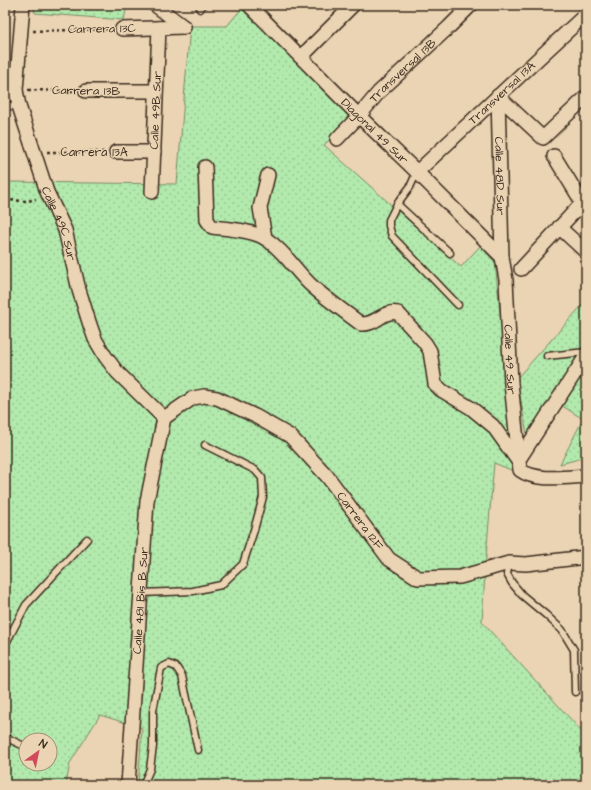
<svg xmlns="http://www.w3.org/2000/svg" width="591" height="790" font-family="'Architects Daughter',sans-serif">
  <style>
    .green { fill: url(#green-dots); stroke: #768a65; fill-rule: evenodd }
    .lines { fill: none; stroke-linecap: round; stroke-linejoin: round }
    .lane-casing { stroke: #3b2a1e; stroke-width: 9 }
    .street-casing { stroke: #3b2a1e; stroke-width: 16 }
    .path { stroke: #3b2a1e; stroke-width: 2.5; stroke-dasharray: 3 3; stroke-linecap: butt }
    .lane { stroke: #ead4b3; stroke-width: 6 }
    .street { stroke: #ead4b3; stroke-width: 13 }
    .labels { text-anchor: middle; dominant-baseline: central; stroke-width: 3; stroke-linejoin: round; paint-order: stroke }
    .street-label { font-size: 12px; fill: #3b2a1e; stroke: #ead4b3 }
  </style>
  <defs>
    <pattern id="green-dots" width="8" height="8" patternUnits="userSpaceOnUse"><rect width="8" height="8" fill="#b2e9ac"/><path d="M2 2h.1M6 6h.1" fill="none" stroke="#9ac894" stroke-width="1.8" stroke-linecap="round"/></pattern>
  </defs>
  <rect width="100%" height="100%" fill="#ead4b3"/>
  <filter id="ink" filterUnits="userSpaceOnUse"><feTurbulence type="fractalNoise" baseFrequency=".025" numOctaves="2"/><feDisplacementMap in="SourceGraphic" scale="8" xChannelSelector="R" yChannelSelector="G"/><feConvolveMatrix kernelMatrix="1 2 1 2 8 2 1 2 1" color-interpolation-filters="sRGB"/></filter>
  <g filter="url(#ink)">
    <!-- green -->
    <path class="green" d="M33,5H127L124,20L35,13Z
      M242,8L352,119L324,145L461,267L480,246L495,262L516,472L494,463L486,557L482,622L586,736V785H138L142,728L100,715L70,763L66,785H5V182L177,184L190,26H227ZM26,740H50V764H26Z
      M586,301V349L528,441L517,378Z
      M578,378L586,382V457L560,464L583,419L561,405Z"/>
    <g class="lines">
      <!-- lane casing -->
      <g class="lane-casing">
        <path id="lane" d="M200,9L203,5
          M5,106H19
          M417,172L410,187L397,204L389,220V226L392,236L458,305
          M397,204L450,253
          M547,356L586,352
          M509,563L507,574L512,583L522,595L546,615L562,630L574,650L575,692
          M141,593L193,591L221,585L243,564L254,530L263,497L262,478L255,470L205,445
          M5,645L26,605L87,539
          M5,737L26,747
          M143,785L150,769L153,746V711L161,668L169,664L176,667L182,676L198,750"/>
      </g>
      <!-- street casing -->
      <g class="street-casing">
        <g id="street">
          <path id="s1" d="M23,5L16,90L19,106L47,192L65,230L79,290L90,325L95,339L105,356L117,372L164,418"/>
          <path d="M155,5L184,27"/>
          <path id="s2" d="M249,5L359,116L417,172L502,257"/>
          <path d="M122,29L184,27"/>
          <path d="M301,57L353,5"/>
          <path d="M86,91H156"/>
          <path id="s3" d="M498,96L502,257L506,280L511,383L520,470C536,482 567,477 586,476"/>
          <path d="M498,96L543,138L586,97"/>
          <path id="s4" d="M337,139L359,116L379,92L449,27L471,5"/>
          <path d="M116,152H154"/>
          <path d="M554,156L582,202"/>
          <path d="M205,167L207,220L212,227C228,229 253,230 266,239C285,251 296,272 313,287C328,300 345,312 361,324C377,325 382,310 398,313L425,343L430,351L435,384L441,390L471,408L493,426L518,461"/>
          <path id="s5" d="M417,172L586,14"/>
          <path id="s6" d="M152,192L159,28"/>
          <path d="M559,227L586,252"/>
          <path d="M265,238L260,208L268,175"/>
          <path d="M521,269L586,199"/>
          <path id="s7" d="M164,418L193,398L204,396L217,398L255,416L290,436L327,476L389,559L418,578L460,577L509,563L526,564L586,557"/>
          <path d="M518,461L586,356"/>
          <path id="s8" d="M128,785L147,501L164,418"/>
        </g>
      </g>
      <!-- path -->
      <path class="path" d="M33,31L110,29
        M28,90L73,91
        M47,152H104
        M5,200L28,201L36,199"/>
      <!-- lane -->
      <use href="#lane" class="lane"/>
      <!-- street -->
      <use href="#street" class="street"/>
    </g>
  </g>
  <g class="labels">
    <!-- street labels -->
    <g class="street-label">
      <text transform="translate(102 29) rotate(-1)">Carrera 13C</text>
      <text stroke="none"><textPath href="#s4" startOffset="95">Transversal 13B</textPath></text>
      <text transform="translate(86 91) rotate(1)">Carrera 13B</text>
      <text stroke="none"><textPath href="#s5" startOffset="116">Transversal 13A</textPath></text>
      <text stroke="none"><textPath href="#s6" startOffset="82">Calle 49B Sur</textPath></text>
      <text stroke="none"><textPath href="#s2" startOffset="178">Diagonal 49 Sur</textPath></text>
      <text x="94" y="152">Carrera 13A</text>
      <text stroke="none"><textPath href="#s3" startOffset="80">Calle 48D Sur</textPath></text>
      <text stroke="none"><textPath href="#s1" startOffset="226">Calle 49C Sur</textPath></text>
      <text stroke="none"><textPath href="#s3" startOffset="264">Calle 49 Sur</textPath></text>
      <text stroke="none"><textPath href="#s7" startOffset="252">Carrera 12F</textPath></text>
      <text stroke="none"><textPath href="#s8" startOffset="185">Calle 48I Bis B Sur</textPath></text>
    </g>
  </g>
  <!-- margin -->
  <rect width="591" height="790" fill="none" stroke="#ead4b3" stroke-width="20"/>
  <rect x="10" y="10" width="571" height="770" fill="none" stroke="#3b2a1e" stroke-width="1.5" filter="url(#ink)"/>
  <!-- north arrow -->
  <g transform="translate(38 752) rotate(33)"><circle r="19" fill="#ead4b3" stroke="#a49077"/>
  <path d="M0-3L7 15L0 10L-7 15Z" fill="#d1495b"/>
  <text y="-6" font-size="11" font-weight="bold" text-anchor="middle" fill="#3b2a1e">N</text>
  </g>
</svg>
